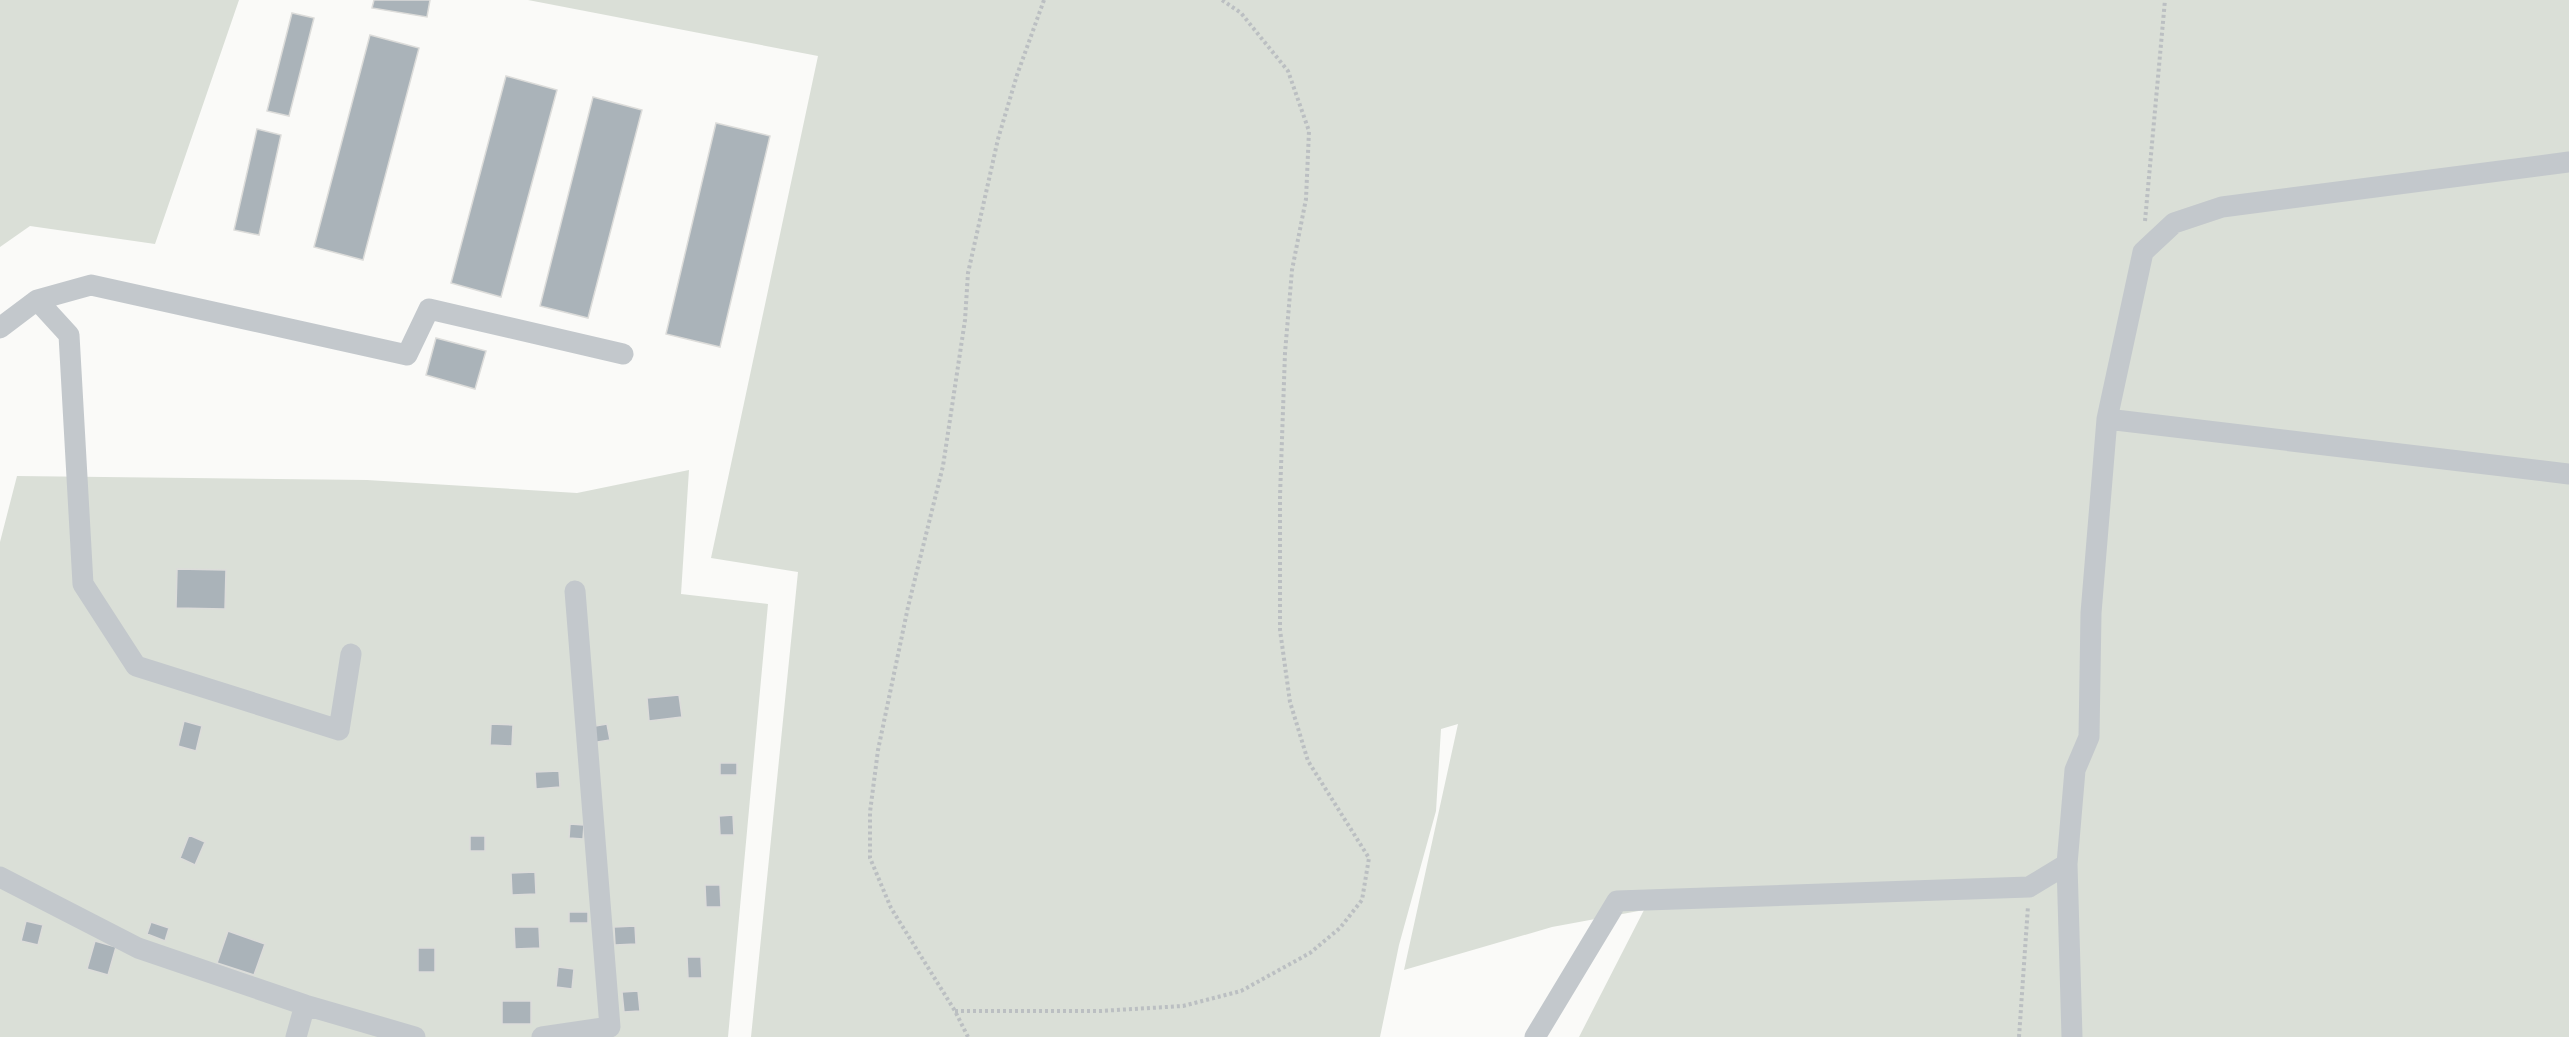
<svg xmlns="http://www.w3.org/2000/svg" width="2569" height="1037" font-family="'DM Sans',sans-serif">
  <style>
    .green { fill: #dadfd7 }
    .building { fill: #aab3b9; stroke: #dcdcda; stroke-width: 1.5 }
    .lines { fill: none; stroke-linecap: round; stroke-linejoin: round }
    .path { stroke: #bbbfc2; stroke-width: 4; stroke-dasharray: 3 3; stroke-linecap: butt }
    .minor { stroke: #c3c8cc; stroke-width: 21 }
  </style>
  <rect width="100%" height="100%" fill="#fafaf8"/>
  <!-- green -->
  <path class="green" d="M0,0H239L155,244L30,226L0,247Z
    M528,0H2569V1037H1579L1644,910L1552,927L1404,970L1458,724L1441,729L1436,811L1399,945L1380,1037H751L798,572L711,558L818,56Z
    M689,470L681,594L768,604L728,1037H0V542L17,476L367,480L577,493Z"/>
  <!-- building -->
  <path class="building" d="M374,0H430L427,17L372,8Z
    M292,13L314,18L289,116L267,111Z
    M370,35L419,48L363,260L314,247Z
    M506,76L557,90L501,297L451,283Z
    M593,97L642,110L588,318L540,306Z
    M716,123L770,136L720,347L666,334Z
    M257,129L281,135L259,235L234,230Z
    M436,338L486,351L475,389L426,375Z
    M177,569L226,570L225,609L176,608Z
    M679,695L682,717L649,721L647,698Z
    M184,721L202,726L196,751L178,746Z
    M491,724L513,725L512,746L490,745Z
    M607,724L610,740L591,743L589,727Z
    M720,763H737V775H720Z
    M559,771L560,787L536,789L535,772Z
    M733,815L734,835H720L719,816Z
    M570,824L584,825L583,839L569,838Z
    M189,835L205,842L195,865L180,858Z
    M470,836H485V851H470Z
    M535,872L536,894L512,895L511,873Z
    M705,885H720L721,907H706Z
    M569,912H588V923H569Z
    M26,921L43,925L38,945L21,941Z
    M151,922L169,928L165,941L147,934Z
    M635,926L636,944L615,945L614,927Z
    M514,927H539L540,948L515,949Z
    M228,931L265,944L254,975L217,963Z
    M95,941L116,947L108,975L87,969Z
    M418,948H435V972H418Z
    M687,957H701L702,978H688Z
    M558,967L574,969L572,989L556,987Z
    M638,991L640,1011L624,1012L622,992Z
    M502,1001H531V1024H502Z"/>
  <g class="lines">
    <!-- path -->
    <path class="path" d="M2145,221L2165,0
      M955,1011H1100L1183,1006L1241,991L1310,953L1340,928L1362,900L1369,858L1308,761L1290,702L1280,630V496L1285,353L1292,270L1306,199L1309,131L1288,71L1241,13L1222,0
      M968,1037L955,1011L891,908L870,858V812L878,750L908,607L943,466L965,320L968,273L998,139L1017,75L1044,0
      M2019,1037L2028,906"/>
    <!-- minor -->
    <path class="minor" d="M37,300L69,335L83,584L136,666L339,730L351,654
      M0,328L37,300L91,285L407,355L429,309L623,354
      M2107,419L2569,474
      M2067,864L2072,1037
      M0,877L138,948L305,1005
      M296,1037L305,1005L415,1037
      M542,1037L610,1027L575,591
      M1535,1037L1617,901L2029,887L2067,864L2075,770L2089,737L2091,613L2107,419L2143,252L2174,223L2222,207L2569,162"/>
  </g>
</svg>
